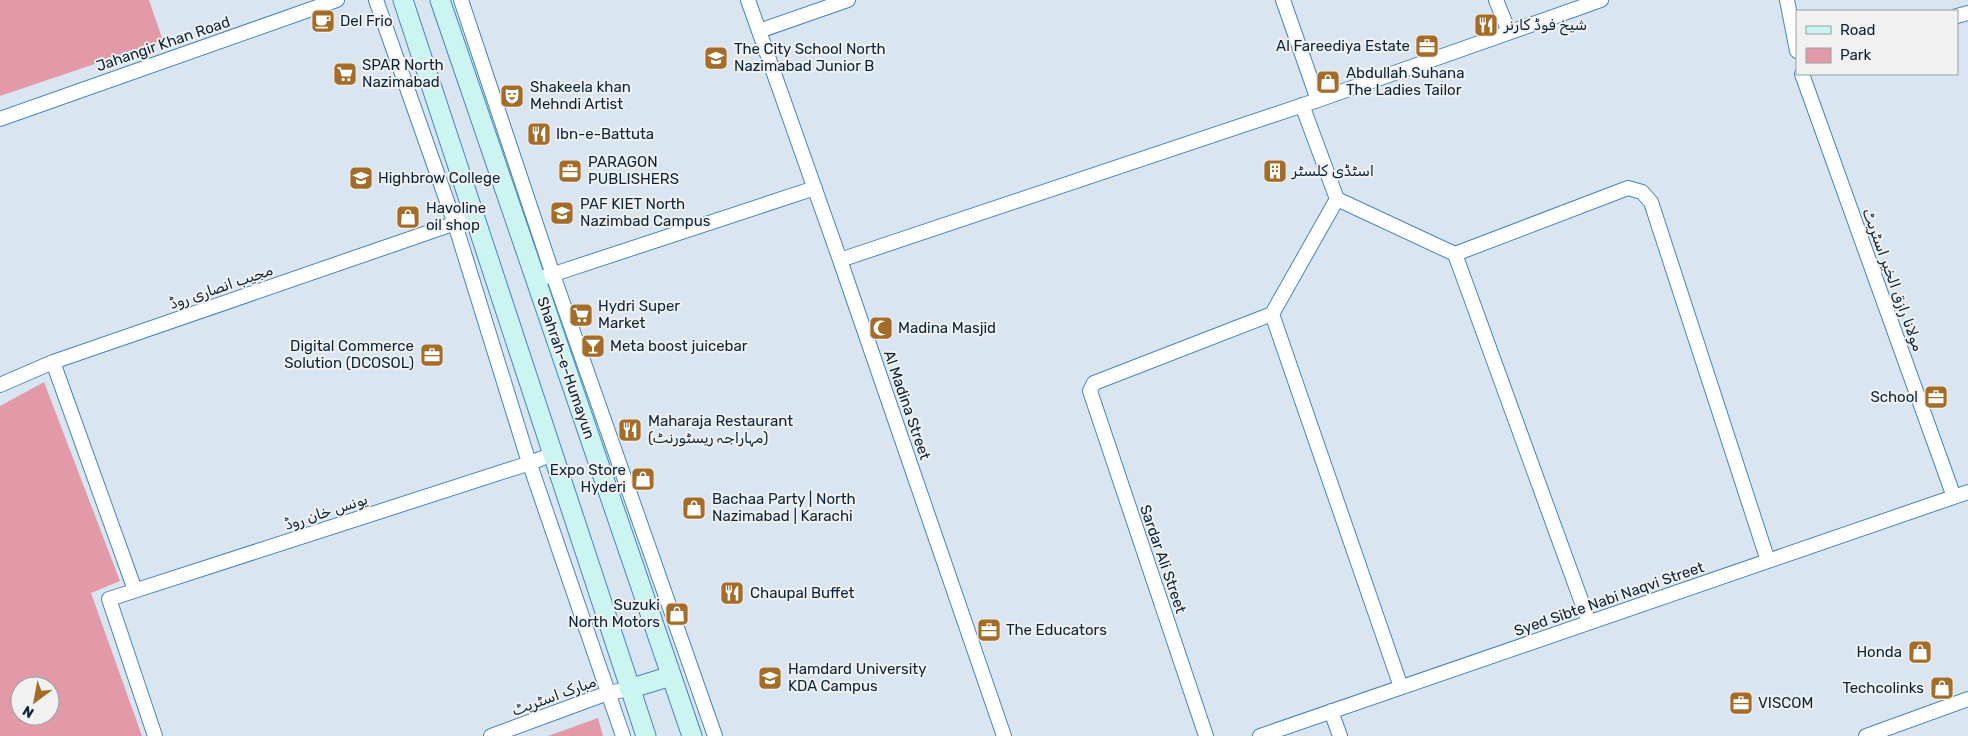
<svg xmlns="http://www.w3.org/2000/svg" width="1968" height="736" font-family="Rubik,'Noto Sans Arabic',sans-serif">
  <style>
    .green { fill: #e39aa8; fill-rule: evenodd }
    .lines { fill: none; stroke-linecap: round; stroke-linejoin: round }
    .street-casing { stroke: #4785bc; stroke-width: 16 }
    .secondary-casing { stroke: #4785bc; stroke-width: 21 }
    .street { stroke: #fff; stroke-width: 14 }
    .secondary { stroke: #ccf4f1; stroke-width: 19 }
    .labels { text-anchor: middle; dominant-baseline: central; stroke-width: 4; stroke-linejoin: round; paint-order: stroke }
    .poi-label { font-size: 15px; fill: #0a243b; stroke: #f1f1f1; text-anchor: start }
    .street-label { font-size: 15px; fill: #0a243b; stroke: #f1f1f1 }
  </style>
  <rect width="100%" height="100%" fill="#d9e6f2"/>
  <!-- green -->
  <path class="green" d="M0,0H149L163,41L0,96Z
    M44,382L120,581L91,593L142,736H0V406ZM20,686H50V716H20Z
    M598,718L603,736H548Z"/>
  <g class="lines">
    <!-- street casing -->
    <g class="street-casing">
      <path id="street" d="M376,0L455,224L526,453L623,736
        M461,0L553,275L715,736
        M748,0L840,260L1004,736
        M1283,0L1318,100
        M1496,0L1509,32
        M1787,0L1797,51
        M1957,16L1968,13
        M759,31L848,0
        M1802,74L1954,497
        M1302,105L1337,199L1455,254L1589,622
        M0,119L337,0
        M1337,199L1272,314L1401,687
        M1455,254L1628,188L1642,192L1651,202L1768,561
        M840,260L1318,100L1601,0
        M545,277L815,188
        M53,362L135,590
        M0,385L53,362L473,217
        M1331,711L1340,736
        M155,736L109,599L530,463L553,454
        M491,736L608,693L629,689
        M1206,736L1090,391L1094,383L1272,314
        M1260,736L1968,492
        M1866,736L1968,699"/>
    </g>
    <!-- secondary casing -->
    <g class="secondary-casing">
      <path id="secondary" d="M403,0L646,736
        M440,0L692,736
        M629,689L671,676"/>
    </g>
    <!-- street -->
    <use href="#street" class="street"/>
    <!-- secondary -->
    <use href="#secondary" class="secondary"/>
  </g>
  <!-- icons -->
  <defs>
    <g id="cafe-square" transform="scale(1.25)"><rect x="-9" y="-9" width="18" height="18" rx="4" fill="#a46c29" stroke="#f1f1f1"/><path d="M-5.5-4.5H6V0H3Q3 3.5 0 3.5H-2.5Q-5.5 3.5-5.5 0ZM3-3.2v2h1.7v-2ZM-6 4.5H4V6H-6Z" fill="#fff"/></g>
    <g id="restaurant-square" transform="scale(1.25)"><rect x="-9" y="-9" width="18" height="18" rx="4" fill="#a46c29" stroke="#f1f1f1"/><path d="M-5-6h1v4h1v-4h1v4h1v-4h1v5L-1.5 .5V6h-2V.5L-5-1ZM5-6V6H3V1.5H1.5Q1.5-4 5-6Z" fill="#fff"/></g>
    <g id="office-square" transform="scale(1.25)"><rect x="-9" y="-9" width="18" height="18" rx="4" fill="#a46c29" stroke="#f1f1f1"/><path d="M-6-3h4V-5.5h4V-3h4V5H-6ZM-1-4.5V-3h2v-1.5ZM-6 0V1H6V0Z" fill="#fff"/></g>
    <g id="school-square" transform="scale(1.25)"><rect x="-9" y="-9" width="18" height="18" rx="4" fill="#a46c29" stroke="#f1f1f1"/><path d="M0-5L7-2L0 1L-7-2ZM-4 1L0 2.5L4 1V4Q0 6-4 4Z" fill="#fff"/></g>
    <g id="supermarket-square" transform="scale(1.25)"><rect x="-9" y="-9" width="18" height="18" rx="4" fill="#a46c29" stroke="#f1f1f1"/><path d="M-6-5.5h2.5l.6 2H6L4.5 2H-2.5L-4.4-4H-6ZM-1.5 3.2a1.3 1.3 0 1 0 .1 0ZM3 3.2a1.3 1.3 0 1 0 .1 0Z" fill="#fff"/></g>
    <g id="shop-square" transform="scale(1.25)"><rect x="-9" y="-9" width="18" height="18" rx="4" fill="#a46c29" stroke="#f1f1f1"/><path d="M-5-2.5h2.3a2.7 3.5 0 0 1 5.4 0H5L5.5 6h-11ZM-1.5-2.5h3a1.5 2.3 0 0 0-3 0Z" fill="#fff"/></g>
    <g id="theatre-square" transform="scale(1.25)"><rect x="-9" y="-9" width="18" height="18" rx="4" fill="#a46c29" stroke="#f1f1f1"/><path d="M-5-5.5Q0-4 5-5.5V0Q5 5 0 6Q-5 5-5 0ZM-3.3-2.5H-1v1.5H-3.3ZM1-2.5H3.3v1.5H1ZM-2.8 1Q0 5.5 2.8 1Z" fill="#fff"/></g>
    <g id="building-square" transform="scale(1.25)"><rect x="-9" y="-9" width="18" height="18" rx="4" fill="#a46c29" stroke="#f1f1f1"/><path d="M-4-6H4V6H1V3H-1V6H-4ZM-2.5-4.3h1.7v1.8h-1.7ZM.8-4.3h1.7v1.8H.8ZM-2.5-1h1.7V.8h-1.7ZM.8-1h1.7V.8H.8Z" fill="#fff"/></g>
    <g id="university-square" transform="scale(1.25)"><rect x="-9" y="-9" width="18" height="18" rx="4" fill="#a46c29" stroke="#f1f1f1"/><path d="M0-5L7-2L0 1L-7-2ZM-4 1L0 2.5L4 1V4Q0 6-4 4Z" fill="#fff"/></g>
    <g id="mosque-square" transform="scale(1.25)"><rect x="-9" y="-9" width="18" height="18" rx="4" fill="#a46c29" stroke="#f1f1f1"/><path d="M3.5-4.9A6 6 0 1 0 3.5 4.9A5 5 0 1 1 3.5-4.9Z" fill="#fff"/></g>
    <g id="bar-square" transform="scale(1.25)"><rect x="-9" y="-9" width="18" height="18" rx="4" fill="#a46c29" stroke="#f1f1f1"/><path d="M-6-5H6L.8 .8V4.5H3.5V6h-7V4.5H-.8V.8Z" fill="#fff"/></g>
  </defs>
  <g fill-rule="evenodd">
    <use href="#cafe-square" x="323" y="21"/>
    <use href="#restaurant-square" x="1486" y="25"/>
    <use href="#office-square" x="1427" y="46"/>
    <use href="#school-square" x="716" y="58"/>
    <use href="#supermarket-square" x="345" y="74"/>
    <use href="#shop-square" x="1328" y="82"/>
    <use href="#theatre-square" x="512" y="96"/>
    <use href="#restaurant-square" x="539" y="134"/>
    <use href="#office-square" x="570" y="171"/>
    <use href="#building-square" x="1275" y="171"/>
    <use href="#university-square" x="361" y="178"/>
    <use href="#university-square" x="562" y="213"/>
    <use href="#shop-square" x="408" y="217"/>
    <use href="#supermarket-square" x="581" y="315"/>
    <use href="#mosque-square" x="881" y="328"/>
    <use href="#bar-square" x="593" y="346"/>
    <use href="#office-square" x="432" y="355"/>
    <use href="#office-square" x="1936" y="397"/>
    <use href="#restaurant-square" x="630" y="430"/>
    <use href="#shop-square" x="643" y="479"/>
    <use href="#shop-square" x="694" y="508"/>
    <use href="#restaurant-square" x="732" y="593"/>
    <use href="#shop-square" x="677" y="614"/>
    <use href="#office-square" x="989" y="630"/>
    <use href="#shop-square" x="1920" y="652"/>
    <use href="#university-square" x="770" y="678"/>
    <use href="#shop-square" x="1942" y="688"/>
    <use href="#office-square" x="1741" y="703"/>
  </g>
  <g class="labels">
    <!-- poi labels -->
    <g class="poi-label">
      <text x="340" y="21">Del Frio</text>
      <text x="1504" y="25">شیخ فوڈ کارنر</text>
      <text x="1410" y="46" text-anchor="end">Al Fareediya Estate</text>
      <text x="734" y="49">The City School North<tspan x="734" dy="17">Nazimabad Junior B</tspan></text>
      <text x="362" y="65">SPAR North<tspan x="362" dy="17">Nazimabad</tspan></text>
      <text x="1346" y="73">Abdullah Suhana<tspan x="1346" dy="17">The Ladies Tailor</tspan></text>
      <text x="530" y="87">Shakeela khan<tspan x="530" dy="17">Mehndi Artist</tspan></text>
      <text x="556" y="134">Ibn-e-Battuta</text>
      <text x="588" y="162">PARAGON<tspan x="588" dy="17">PUBLISHERS</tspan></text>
      <text x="1292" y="171">اسٹڈی کلسٹر</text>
      <text x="378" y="178">Highbrow College</text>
      <text x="580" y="204">PAF KIET North<tspan x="580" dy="17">Nazimbad Campus</tspan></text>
      <text x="426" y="208">Havoline<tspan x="426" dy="17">oil shop</tspan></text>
      <text x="598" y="306">Hydri Super<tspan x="598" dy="17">Market</tspan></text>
      <text x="898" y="328">Madina Masjid</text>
      <text x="414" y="346" text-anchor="end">Digital Commerce<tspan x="414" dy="17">Solution (DCOSOL)</tspan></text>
      <text x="610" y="346">Meta boost juicebar</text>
      <text x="1918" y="397" text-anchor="end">School</text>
      <text x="648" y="421">Maharaja Restaurant<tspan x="648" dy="17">(مہاراجہ ریسٹورنٹ)</tspan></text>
      <text x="626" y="470" text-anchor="end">Expo Store<tspan x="626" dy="17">Hyderi</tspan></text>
      <text x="712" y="499">Bachaa Party | North<tspan x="712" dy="17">Nazimabad | Karachi</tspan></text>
      <text x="750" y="593">Chaupal Buffet</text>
      <text x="660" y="605" text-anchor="end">Suzuki<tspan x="660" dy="17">North Motors</tspan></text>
      <text x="1006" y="630">The Educators</text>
      <text x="1902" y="652" text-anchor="end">Honda</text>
      <text x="788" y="669">Hamdard University<tspan x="788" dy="17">KDA Campus</tspan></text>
      <text x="1924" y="688" text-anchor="end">Techcolinks</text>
      <text x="1758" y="703">VISCOM</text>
    </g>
    <!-- street labels -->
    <g class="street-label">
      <text transform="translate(163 44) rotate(-19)">Jahangir Khan Road</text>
      <text transform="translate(1893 280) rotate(70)">مولانا رازق الخیر اسٹریٹ</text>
      <text transform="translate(221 287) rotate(-19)">مجیب انصاری روڈ</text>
      <text transform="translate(566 368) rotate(71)">Shahrah-e-Humayun</text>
      <text transform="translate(907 405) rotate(71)">Al Madina Street</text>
      <text transform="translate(326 512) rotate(-18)">یونس خان روڈ</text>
      <text transform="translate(1163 559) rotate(71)">Sardar Ali Street</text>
      <text transform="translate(1609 599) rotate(-19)">Syed Sibte Nabi Naqvi Street</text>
      <text transform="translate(554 696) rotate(-20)">مبارک اسٹریٹ</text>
    </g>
  </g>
  <!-- legend -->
  <rect x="1796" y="10" width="162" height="65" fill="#f1f1f1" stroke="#959fa8"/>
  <rect x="1806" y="26" width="25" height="8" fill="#ccf4f1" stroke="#959fa8"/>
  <text x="1840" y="35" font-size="15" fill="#0a243b">Road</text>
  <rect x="1806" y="48" width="25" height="15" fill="#e39aa8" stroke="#959fa8"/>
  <text x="1840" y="60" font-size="15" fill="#0a243b">Park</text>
  <!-- north arrow -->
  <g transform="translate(35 701) rotate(212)"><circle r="24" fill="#f1f1f1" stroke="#959fa8"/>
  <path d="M0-4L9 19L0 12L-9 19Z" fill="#a46c29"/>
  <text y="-8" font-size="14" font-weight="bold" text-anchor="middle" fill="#0a243b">N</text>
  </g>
</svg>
